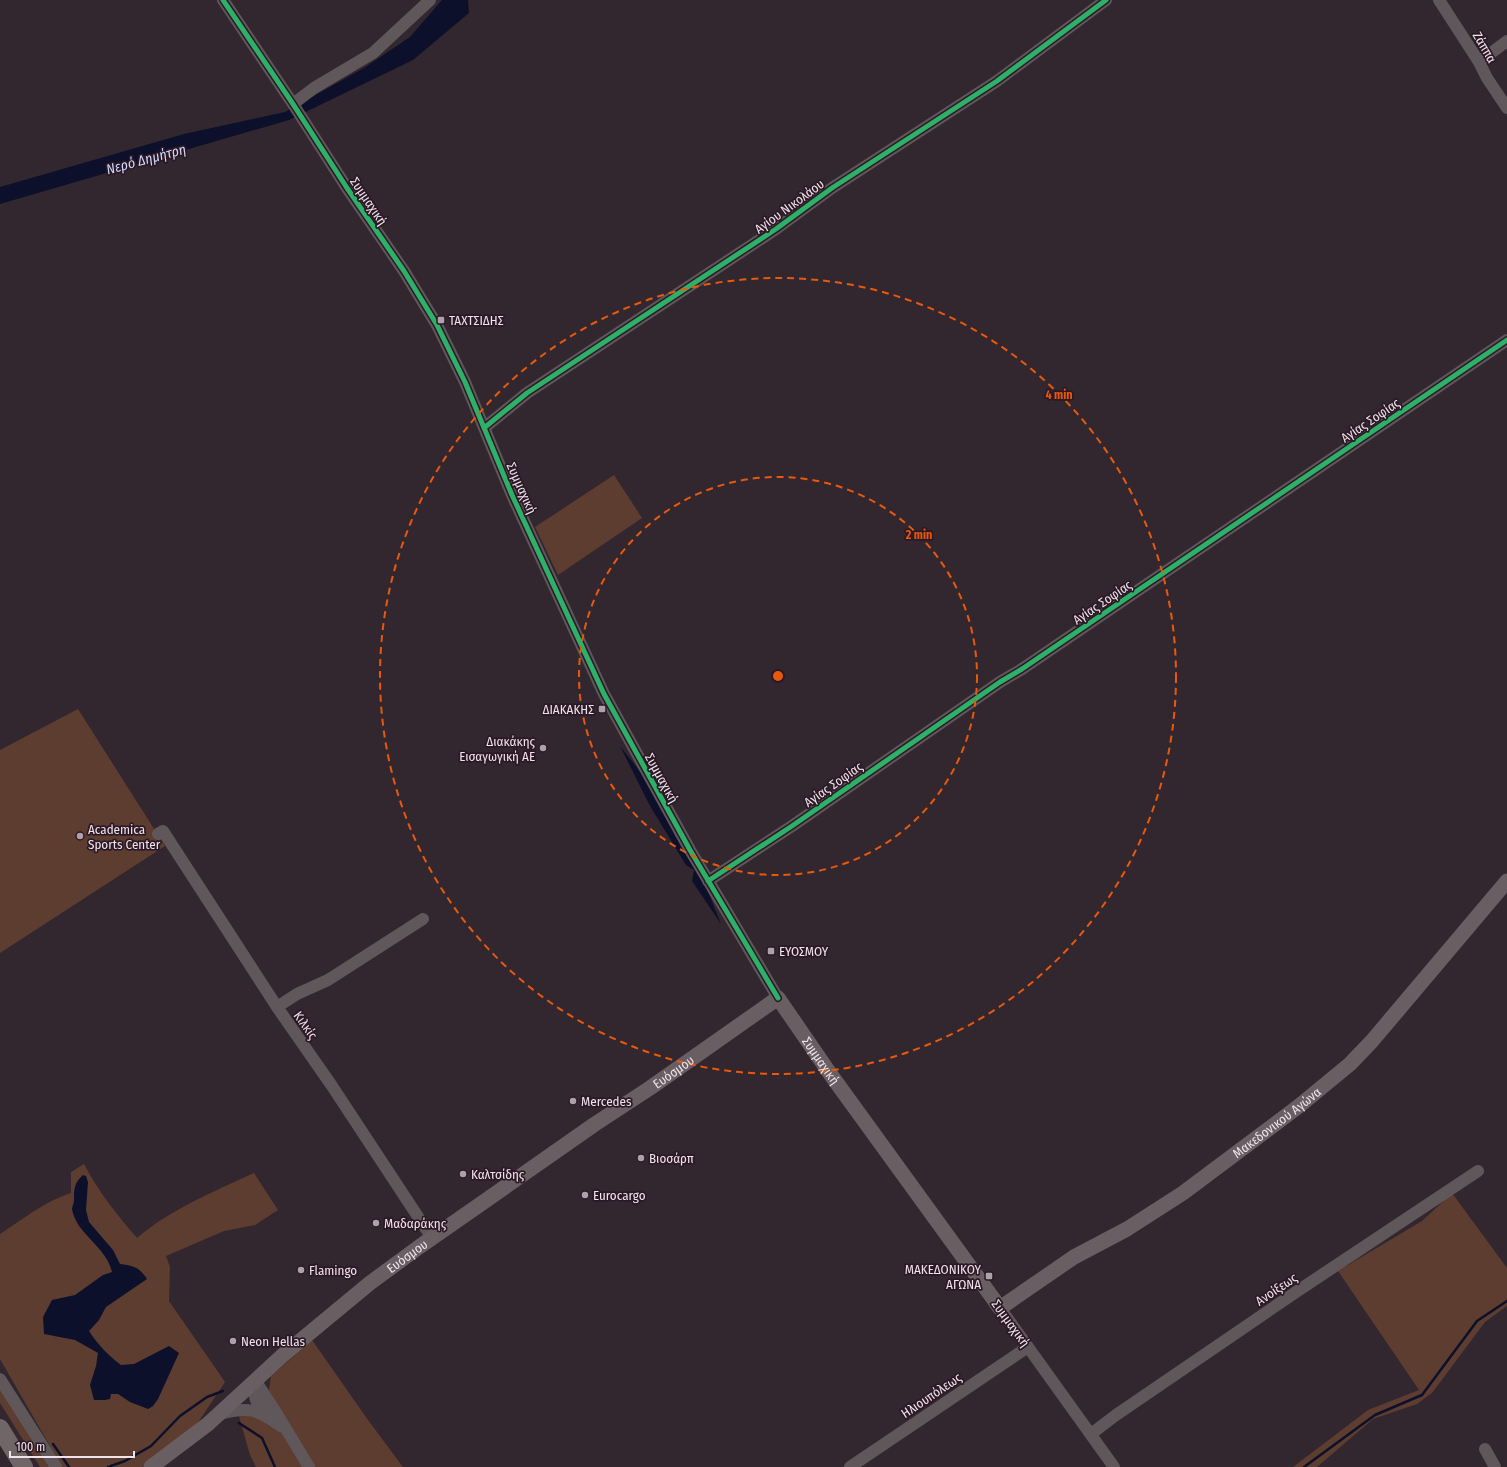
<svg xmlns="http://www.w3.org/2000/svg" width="1507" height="1467" viewBox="0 0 1507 1467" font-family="'Fira Sans Condensed',sans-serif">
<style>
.green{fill:#5c3d30}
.water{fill:#0d102a}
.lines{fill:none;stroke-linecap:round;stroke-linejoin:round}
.stream{stroke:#0d102a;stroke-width:2.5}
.minor{stroke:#5f575a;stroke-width:12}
.major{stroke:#695f62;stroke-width:15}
.highway{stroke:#706668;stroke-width:18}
.cycleway-casing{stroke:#2c1926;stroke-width:8}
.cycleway{stroke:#2db169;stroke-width:5}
.ring{fill:none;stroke:#e8590c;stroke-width:2;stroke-dasharray:7 5}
.poi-dot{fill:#aea1aa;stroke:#2c1926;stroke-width:1.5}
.labels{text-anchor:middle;stroke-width:3.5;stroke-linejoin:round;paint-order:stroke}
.street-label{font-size:13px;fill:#f0e3ec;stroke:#2c1926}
.poi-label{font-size:13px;fill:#f0e3ec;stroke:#2c1926;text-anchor:start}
.water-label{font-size:14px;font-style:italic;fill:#cfdbff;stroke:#2c1926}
.centre{fill:#e8590c;stroke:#2c1926;stroke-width:2}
.ring-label{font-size:12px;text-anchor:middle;font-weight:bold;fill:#e8590c;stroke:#2c1926;stroke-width:3.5;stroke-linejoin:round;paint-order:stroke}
</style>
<rect width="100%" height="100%" fill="#32272f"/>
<path class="green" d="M614,475l28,43 -84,57 -23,-48z
M78,709l87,137 -165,107v-203z
M84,1164c14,27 33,51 53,74 34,-29 76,-46 117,-65l24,37 -23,15 -31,6 -58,25 4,11 -1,34 56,81 -32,48 -51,37h-80l-62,-108v-125c22,-14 45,-33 71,-41v-21z
M1452,1193l55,75v38l-22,16 -53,71 -15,11 -44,15 -56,48h-24l75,-57 51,-20 -81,-119 84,-50z
M312,1340l56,80 35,47h-147l-6,-12 -12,-42 30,-16 3,-21z
M0,1389l49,78h-9l-40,-64z"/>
<path class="water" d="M442,0h26l1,13 -56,47 -124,60 -289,84v-17l184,-53 101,-22 79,-44 46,-31z
M620,746l22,28 56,93 23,57 -29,-43 2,-11 -8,-5 -36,-59z
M83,1175l3,1 2,6 -2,28 3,12 24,28 7,14c14,2 19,3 27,15l-41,28 -7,13 -10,11c8,13 20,25 32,34l13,-1 35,-18 10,7 -21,46 -5,7 -5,3 -18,-7 -12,-8h-7l-1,5 -5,1h-11l-4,-15 6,-19 2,-13 -23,-13 -31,-6 -1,-17 9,-17 23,-5 28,-20 9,-3c-5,-25 -36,-38 -40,-63 0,-2 2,-6 2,-9 0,-11 0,-17 9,-25z"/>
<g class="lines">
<path class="stream" d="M239,1423l23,15 13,29
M53,1444l16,23
M108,1467l17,-6 26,-15 29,-30 27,-19 16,-6
M1304,1467l71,-52 47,-20 55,-74 30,-20"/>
<path class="minor" d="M223,0l70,104 54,84 57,83 33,54 28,57 47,113 92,199 86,156 88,148
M1439,0l40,62 8,16 20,30
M1479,62l28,-21
M293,104l21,-16 59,-35 57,-53
M484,428l43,-35 249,-164 56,-41 165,-107 109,-81
M158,834l5,-3 114,176 55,79 100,152
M708,881l84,-55 208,-144 22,-13 485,-329
M277,1007l20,-13 31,-14 95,-61
M1000,1308l114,159
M0,1379l56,88
M255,1380l22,34 32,53
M255,1380c-2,17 0,22 11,35
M219,1414c30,-8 38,-5 63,13
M1091,1434l25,-19 180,-123 182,-121
M1485,1449l10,18
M850,1467l178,-120"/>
<path class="major" id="s1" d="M151,1467l57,-43 75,-69 87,-72 49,-36 76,-53 100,-70 55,-36 128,-90 53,77 169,233 74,-51 53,-28 56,-36 116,-87 51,-42 22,-23 135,-160"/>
<path class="highway" d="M0,1428l24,39"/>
<defs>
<path id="cycleway" d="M223,0l70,104 54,84 57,83 33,54 28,57 47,113 92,199 86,156 88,148
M484,428l43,-35 249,-164 56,-41 165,-107 109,-81
M708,881l84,-55 208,-144 22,-13 485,-329"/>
</defs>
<use href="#cycleway" class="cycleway-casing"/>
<use href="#cycleway" class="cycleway"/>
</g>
<g class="ring">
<circle cx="778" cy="676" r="199"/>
<circle cx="778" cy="676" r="398"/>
</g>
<g class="poi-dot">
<rect x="437" y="316" width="8" height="8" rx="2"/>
<rect x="598" y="705" width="8" height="8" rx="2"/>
<circle cx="543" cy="748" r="4"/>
<circle cx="80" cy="836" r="4"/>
<rect x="767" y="947" width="8" height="8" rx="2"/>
<circle cx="573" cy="1101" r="4"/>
<circle cx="641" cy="1158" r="4"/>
<circle cx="463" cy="1174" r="4"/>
<circle cx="585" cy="1195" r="4"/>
<circle cx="376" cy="1223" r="4"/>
<circle cx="301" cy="1270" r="4"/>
<rect x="985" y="1272" width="8" height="8" rx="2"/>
<circle cx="233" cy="1341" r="4"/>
</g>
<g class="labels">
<g class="street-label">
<text transform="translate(1485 47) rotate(60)" y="5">Ζάππα</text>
<text transform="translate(369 201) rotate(56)" y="5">Συμμαχική</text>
<text transform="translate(789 206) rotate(-36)" y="5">Αγίου Νικολάου</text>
<text transform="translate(1370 420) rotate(-34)" y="5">Αγίας Σοφίας</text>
<text transform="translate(522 488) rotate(66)" y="5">Συμμαχική</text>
<text transform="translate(1102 602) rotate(-34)" y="5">Αγίας Σοφίας</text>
<text transform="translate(662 778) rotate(61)" y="5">Συμμαχική</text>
<text transform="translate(833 784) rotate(-35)" y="5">Αγίας Σοφίας</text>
<text transform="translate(306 1025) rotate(55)" y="5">Κιλκίς</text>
<text dy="5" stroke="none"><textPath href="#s1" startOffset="860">Συμμαχική</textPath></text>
<text dy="5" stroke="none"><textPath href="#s1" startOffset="656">Ευόσμου</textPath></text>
<text dy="5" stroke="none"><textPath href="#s1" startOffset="1499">Μακεδονικού Αγώνα</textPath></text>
<text dy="5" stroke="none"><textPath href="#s1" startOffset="332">Ευόσμου</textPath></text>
<text transform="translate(1276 1289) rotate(-34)" y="5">Ανοίξεως</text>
<text transform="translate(1011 1323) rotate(54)" y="5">Συμμαχική</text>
<text transform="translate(931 1395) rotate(-34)" y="5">Ηλιουπόλεως</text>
</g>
<g class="poi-label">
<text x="449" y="325">ΤΑΧΤΣΙΔΗΣ</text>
<text x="594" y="714" text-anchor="end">ΔΙΑΚΑΚΗΣ</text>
<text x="535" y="746" text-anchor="end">Διακάκης<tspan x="535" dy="15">Εισαγωγική ΑΕ</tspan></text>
<text x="88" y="834">Academica<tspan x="88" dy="15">Sports Center</tspan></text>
<text x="779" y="956">ΕΥΟΣΜΟΥ</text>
<text x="581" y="1106">Mercedes</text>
<text x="649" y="1163">Βιοσάρπ</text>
<text x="471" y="1179">Καλτσίδης</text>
<text x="593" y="1200">Eurocargo</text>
<text x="384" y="1228">Μαδαράκης</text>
<text x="981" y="1274" text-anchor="end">ΜΑΚΕΔΟΝΙΚΟΥ<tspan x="981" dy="15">ΑΓΩΝΑ</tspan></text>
<text x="309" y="1275">Flamingo</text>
<text x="241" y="1346">Neon Hellas</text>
</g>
<g class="water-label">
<text transform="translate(146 159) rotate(-15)" y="5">Νερό Δημήτρη</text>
</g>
</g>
<circle cx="778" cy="676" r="6" class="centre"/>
<g class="ring-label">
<text x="1059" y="399">4 min</text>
<text x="919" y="539">2 min</text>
</g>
<path d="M10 1451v6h124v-6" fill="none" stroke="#f0e3ec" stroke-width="2"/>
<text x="16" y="1451" font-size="12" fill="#f0e3ec" stroke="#2c1926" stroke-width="3" paint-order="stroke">100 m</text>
</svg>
